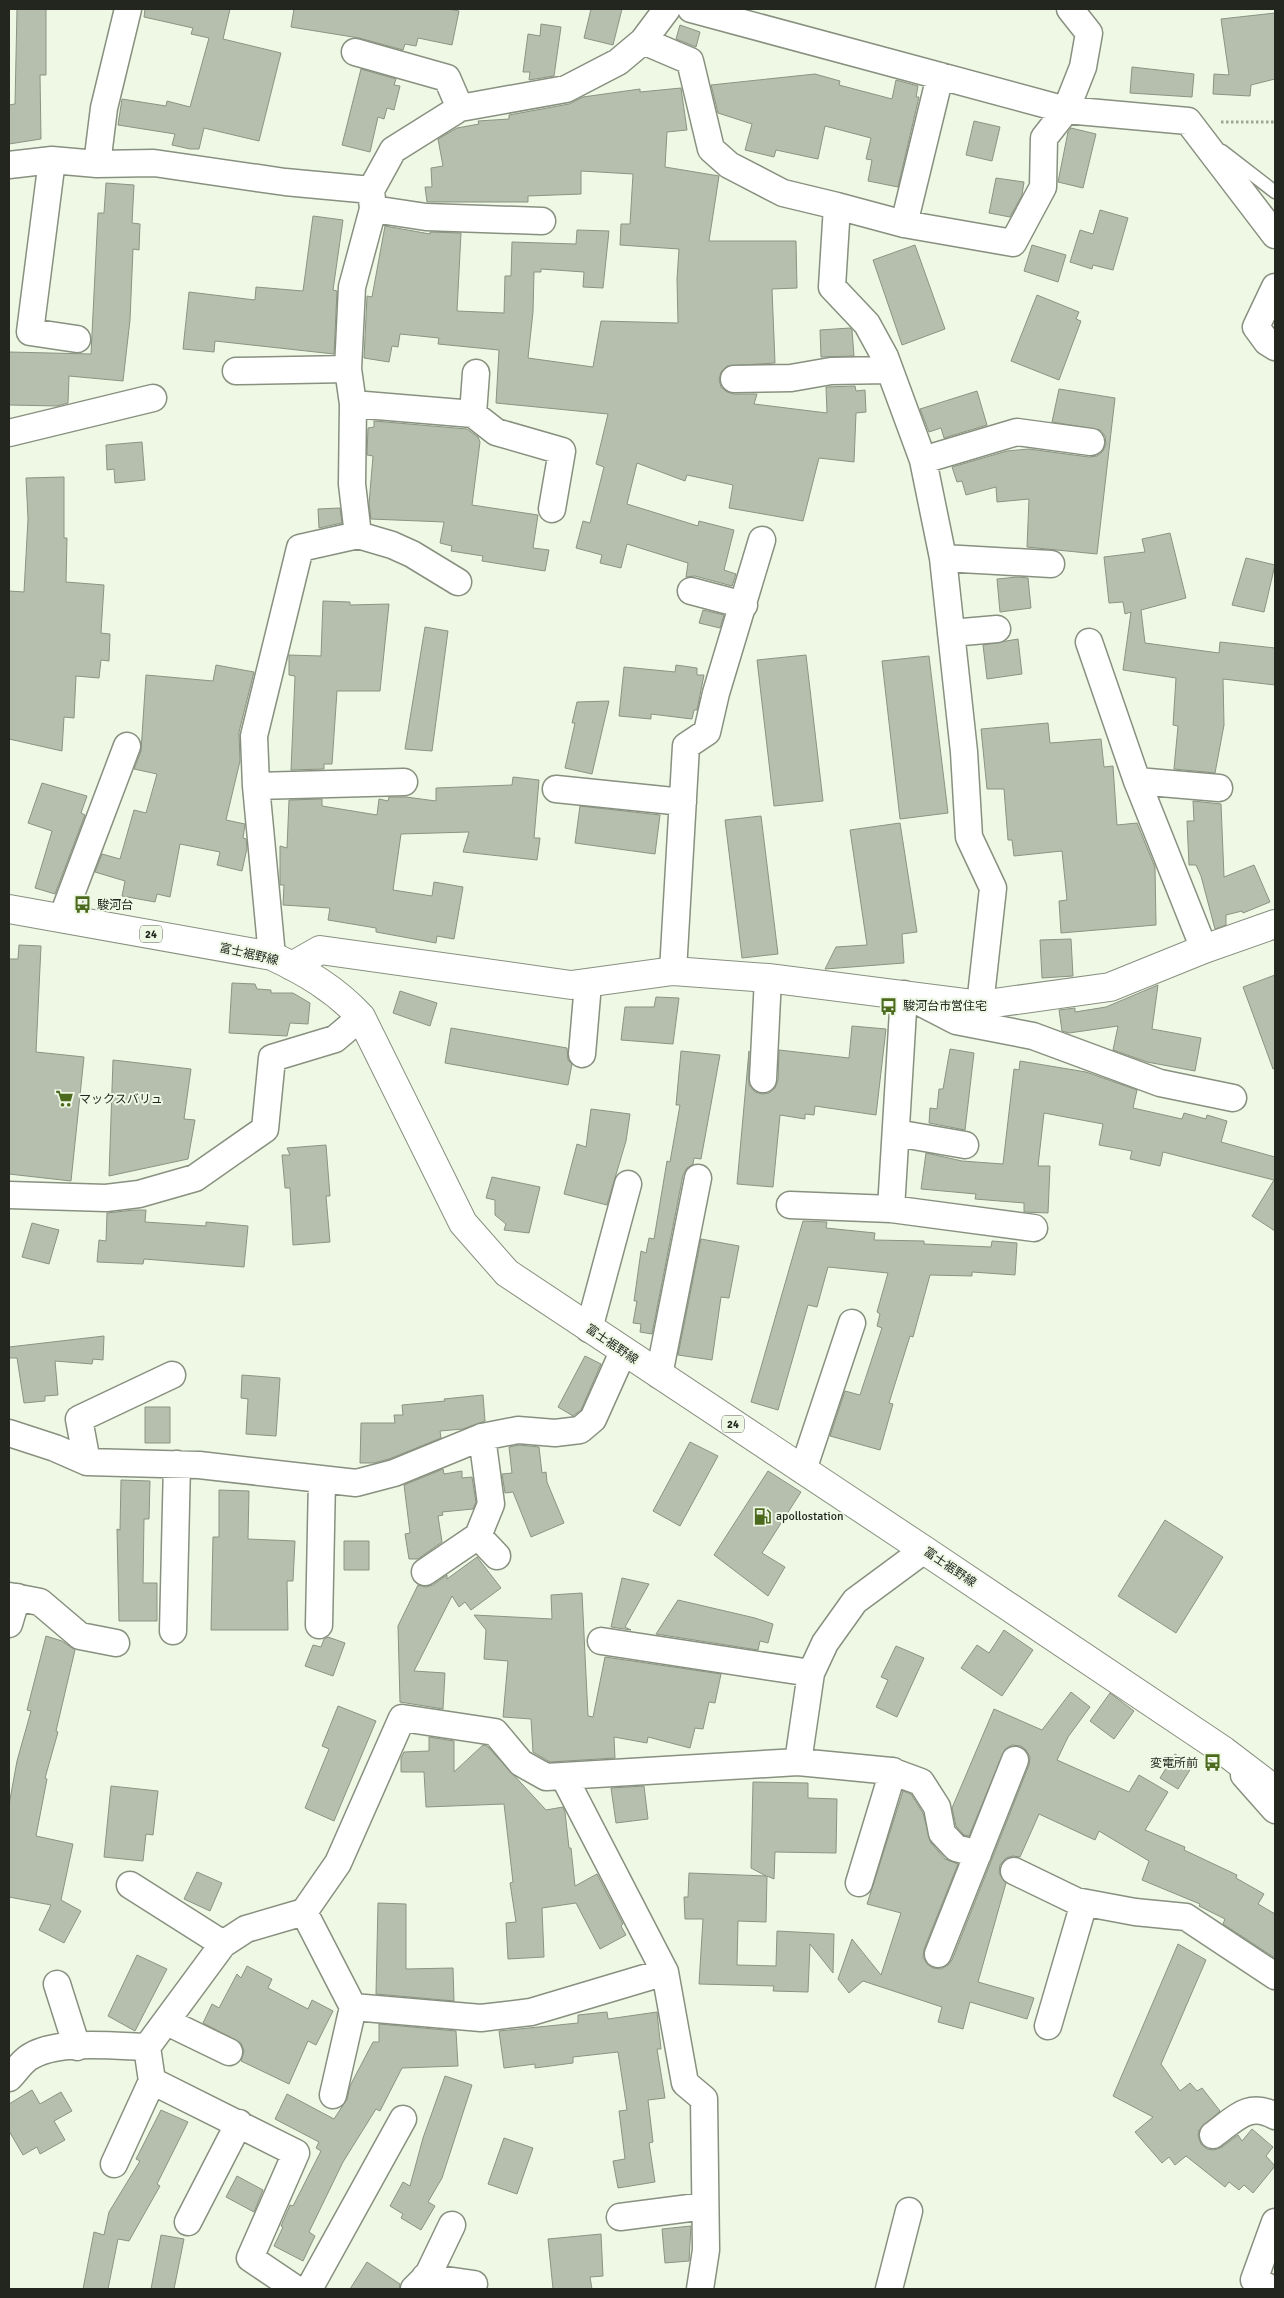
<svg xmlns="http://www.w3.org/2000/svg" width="1284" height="2298" viewBox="0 0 1284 2298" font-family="Signika,'Noto Sans JP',sans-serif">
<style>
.building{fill:#b6bfad;stroke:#8b9482}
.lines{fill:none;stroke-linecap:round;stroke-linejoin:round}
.lane-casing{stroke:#88907f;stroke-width:15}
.street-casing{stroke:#88907f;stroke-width:29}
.secondary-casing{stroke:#88907f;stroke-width:30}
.primary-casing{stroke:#88907f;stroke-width:30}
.path{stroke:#9fa697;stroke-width:3;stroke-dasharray:2.5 2.5;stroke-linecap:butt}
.lane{stroke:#fff;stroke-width:12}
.street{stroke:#fff;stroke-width:26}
.secondary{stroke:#fff;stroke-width:28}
.primary{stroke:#fff;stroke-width:28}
.labels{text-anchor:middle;stroke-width:4;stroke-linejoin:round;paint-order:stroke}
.shield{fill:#eef8e5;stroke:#60655a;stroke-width:1}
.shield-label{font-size:11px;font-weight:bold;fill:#23261f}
.poi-label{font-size:12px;fill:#23261f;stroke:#eef8e5;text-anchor:start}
.street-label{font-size:12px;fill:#23261f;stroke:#eef8e5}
</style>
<rect width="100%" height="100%" fill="#eef8e5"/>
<path class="building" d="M17,9h29v66h-6l1,64 -32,5v-39l6,-1z
M145,9h85l-7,30 58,14 -22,88 -55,-13 -5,21h-9l-18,-4 3,-11 -57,-9 4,-26 44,7 1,-5 23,6 19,-69 -18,-4 2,-6 -49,-11z
M294,9h154l11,2 -7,34 -34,-7 -2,8 -11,-2 -2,6 -44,-12 -68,-11z
M591,9h31l-9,36 -29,-7z
M1275,13v66l-24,6 -1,11 -37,-2 1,-20 15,1 -8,-56z
M541,24l20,3 -7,49 -25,4 1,-8h-7l5,-38 12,2z
M680,25l20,7 -4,15 -20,-8z
M1132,67l62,7 -2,23 -62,-4z
M361,69l35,10 -2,6 6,1 -6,24 -7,-2 -3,11 -6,-2 -8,35 -28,-7z
M815,74l25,7 -1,4 53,14 4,-19 22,6 -2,11h3l-21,90 -30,-6 4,-21 -6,-1 5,-21 -46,-12 -7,33 -42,-9 -2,7 -29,-7 7,-26 -34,-11 -7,-28z
M681,88l6,42 -20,2 -2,35 54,9 -10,65h87l1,47 -25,1 3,74 -48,3 -6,6 -2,8 2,7 6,5 7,2h23l-3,10 73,9 -1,-26 29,-1 1,5 9,-1 1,22 -10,1 -2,49 -35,-4 -16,63 -74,-13 4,-23 -46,-10 -2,6 -48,-18 -10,41 71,22 1,-5 35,9 -10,40 12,4 -4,12 -37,-10 -9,1 2,-14 -61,-19 -6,24 -21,-5 2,-8 -26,-7 7,-27 7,2 14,-56 -8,-3 12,-50 -112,-11 3,-53 -61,-6 1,-6 -39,-4 -2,13 -6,-1 -3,16 -25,-4 3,-62 5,1 13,-71 45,8v-2l31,1 -4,78 47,2 1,-37h6l1,-34 64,2 1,-14 32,1 -6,57 -20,-1 1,-15 -43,-3v3h-7l-1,40 -5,46 65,9 8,-46 77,2 -1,-44 2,-30 -59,-4 1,-21h9l3,-50 -52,-3v23l-53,2v6h-101l-2,-15h7l-1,-19 12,-2 -5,-27 19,-11 22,-4 -1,-3 31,-2v-4l60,-11 14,-7 57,-8v3z
M974,121l26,6 -8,34 -26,-6z
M1071,128l25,6 -13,54 -25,-6 10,-50z
M996,178l28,4 -2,13 -12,22 -21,-4z
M106,183l28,2 -2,38 8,1 -1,26 -6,-1 -3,71 -7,61 -54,-5 -1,27 -11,3 -48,-1v-53l82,2 7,-141h6z
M1100,210l28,8 -15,52 -20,-5 -1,4 -22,-7 10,-32 13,4z
M313,216l30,4 -10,70 4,1 -3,63 -119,-13 -1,11 -31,-3 6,-57 66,8 1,-13 47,4z
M915,245l30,84 -43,16 -29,-85z
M1032,245l34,10 -8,27 -34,-11z
M1037,295l42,17 -3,7 5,2 -22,59 -48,-19z
M850,328l2,2 2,26 -33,1 -1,-27z
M1059,389l56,9 -18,156 -70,-7 2,-48 -32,3 -1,-15 -30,8 -4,-14 -5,1 -5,-15 55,-16 22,-2 60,8 8,-1 6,-5 3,-7 -1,-8 -5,-6 -48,-8z
M977,391l10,34 -43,13 -3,-10 -12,4 -9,-23z
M374,421l93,8 11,8 2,5 -8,63 66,10 -5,33 16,2 -4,21 -63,-10 1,-5 -32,-5 1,-5 -12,-3 4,-21 -73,-3 -2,-15 4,-48 -6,-1 1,-27 6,-1z
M142,442l3,38 -30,3 -1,-14 -7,1 -1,-25z
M64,477v61h3l-1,44 38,3 -3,48 9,1 -1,27 -8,-1 -2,18 -23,-2 -2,42 -10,-1 -2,34 -53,-12v-148l15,1 4,-73 -2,-41z
M340,508l2,15 -23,5 -1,-19z
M1170,533l16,65 -45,12 4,33 74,10 1,-11 55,6v37l-52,-6 1,46 -9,48 -41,-4 4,-43 -5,-1 3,-47 -53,-8 8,-58 -6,2 -2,-12 -14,1 -5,-46 41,-5 -3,-13z
M1246,558l29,7 -11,47 -32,-7z
M1018,577l10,1 3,30 -31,4 -3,-33z
M323,601l27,1v3l39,-1 -9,87h-43l-5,73h-8v5l-33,1 4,-94 -6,-1v-20l32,1z
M703,610l21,5 -4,13 -21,-5z
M425,627l23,4 -16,120 -27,-2z
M1018,639l4,35 -35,5 -4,-34z
M806,655l17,146 -49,5 -17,-146z
M929,656l19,157 -48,6 -18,-158z
M216,665l38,7 -15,60 1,29 -14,59 19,4 -2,14 3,1 1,9 -5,23 -25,-6 3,-13 -40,-8 -10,53 -13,-3 -2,8 -33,-6 3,-15 -30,-9 7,-18 18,5 14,-49 12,3 11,-39 -23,-5 7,-18 5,-76 67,6z
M676,665l21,3v7h7l-7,35h-3l-2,9 -41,-5v5l-32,-3 5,-49 51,5z
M609,701l-17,73 -27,-6 10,-45h-3l5,-21z
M1048,723l2,20 51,-4 3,28 9,-1 4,59 20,-2 18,44 1,58 -95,8 -2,-32 8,-1 -5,-49 -48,5 -2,-16h-4l-4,-51h-17l-6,-60z
M513,777l26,3 -5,58h6l-3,22 -74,-8 6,-20 -68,2 -8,56 39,6 2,-14 29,5 -9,52 -17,-3 -1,7 -60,-11v-4l-48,-8 2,-12 -47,-3 1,-20h-4v-39l7,2 2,-48 33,-1v7l55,9 2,-16 9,2 1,-4h17l30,4v-13l76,-3z
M42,783l45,13 -6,17 4,2 -30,79 -20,-6 17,-57 -24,-8z
M1193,801l28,3 3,73 30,-12 16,37 -27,11 -1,-2 -16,4v10l-11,4 -14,-53 -5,-11h-7l-2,-44h7z
M580,806l80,9 -5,39 -80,-11z
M761,816l17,138 -36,4 -17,-138z
M900,823l17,109 -15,2 2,29 -79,6 11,-22 31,-2 -17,-115z
M1071,939l2,37 -31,2 -2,-38z
M19,945l22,1 -5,106 48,5 -13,124 -62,-7v-215h9z
M1275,975v93l-2,1 -30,-82z
M232,983l23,1 2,5 14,1v3h22l17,10 -2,21 -18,-1 -3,13 -58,-3z
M1158,985l-6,44 49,9 -6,33 -48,-9 -34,-12 5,-24 -49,7 -7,-2 -3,-21 16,-2v4l31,-5z
M400,991l37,12 -7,23 -37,-13z
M656,997l23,1 -6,46 -52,-4 4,-33h29z
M852,1026l34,3 -10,86 -61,-9 -1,9 -9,-1v5l-25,-4 -7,72 -36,-3 12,-133v34l6,7 7,2 7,-1 6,-5 3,-8 1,-30 70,8z
M451,1028l116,20 1,12 4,4 -4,21 -123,-22z
M950,1049l24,4 -9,77 -36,-7 1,-15 7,1 2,-20h4z
M681,1051l39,4 -19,104 -7,-1 -1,6 -6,4 -4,7 -31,159 -12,-2 1,-8 -8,-1 4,-22h-3l7,-50 5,2 3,-15 5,1 13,-78 3,1 10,-57h-4z
M113,1060l78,9 -7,50 11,1 -7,39 -79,17z
M1020,1061l66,11 51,18 -4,18 49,11 2,-6 22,6 1,-4 20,6 -6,21 54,15v74l-23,-15 22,-36 -111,-28 -3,14 -30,-7 2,-8 -33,-6 4,-21 -59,-11 -6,53h12l-2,47 -24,-1v-9l-49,-4 1,-5 -55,-5 5,-36 36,8 41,3 11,-95 5,1z
M591,1109l39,5 -4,27 -19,64 -43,-11 13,-50 9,3z
M326,1145l4,51h-4l4,46 -37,3 -3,-57h-5l-3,-33h8l-3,-7z
M492,1177l48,10 -11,46 -25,-3 2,-6 -11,-9v-15l-9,-2z
M134,1210h12l-1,12 61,4v-4l42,4 -4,41 -100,-8 -1,5 -46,-2 2,-22 7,1 1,-28z
M803,1221l24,1 -1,6 49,5 -1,7 50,1v3l67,3 1,-6 25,2 -2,32 -43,-3v4l-42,-1 -17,62 -3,-1 -21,67 4,1 -13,46 -50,-14 15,-45 15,4 22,-67 -5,-2 3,-12 -3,-2 11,-39 -60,-6 -11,40 -9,-2 -30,105 -27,-8z
M32,1223l27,7 -10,34 -27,-7z
M701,1239l38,7 -10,52 -8,-1 -9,63 -34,-5z
M104,1336l-1,24 -10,-1 -1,5 -37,-3 3,34 -13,1v5l-21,2 -7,-45h-8v-11z
M585,1356l16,8 -20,46 -8,6 -15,-9z
M242,1375l38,3 -4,58 -30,-2 2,-35 -7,-1z
M483,1395l2,26 -22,8 -23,2 1,7 -52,21 -15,4h-14l1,-40h34l-1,-8h9l-1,-10 43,-4 -1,-2z
M145,1407h25v36h-25z
M690,1442l28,14 -38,70 -27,-15z
M519,1445l20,2 3,26 4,-1 1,10 17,41 -33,14 -18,-45 -8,1 -3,-19 10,-1 -3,-26z
M443,1469l1,5 18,-3v7l10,-1 4,25 -3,7 -31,3 1,3 -5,1 4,26 -24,17h-9l-4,-25 5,-1 -6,-48z
M768,1471l33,21 -39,61 23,14 -17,29 -54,-41z
M121,1480l29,1 -1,38h-5l-1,64h14v38h-38l-2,-92 3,1z
M219,1490l30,1 -1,48 47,2 -2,40h-6l1,49h-77l2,-93h6z
M1165,1520l58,37 -47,76 -58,-37z
M344,1541h25v29h-25z
M477,1557l24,31 -30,22 -6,-8 -6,5 -7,-11 -38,75 31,2 -2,36 -43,-7 -2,-76 20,-41 8,2 7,-2 14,-10v4z
M622,1578l27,6 -24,43 6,3 -20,-3z
M582,1593l6,123 5,1 12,-60 116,17 -6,29 -6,-1 -6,27 -8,-1 -5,20 -42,-11 -1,6 -33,-6 1,21 -65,4 -17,-10 -2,-33 -28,-2 5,-56 -24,-2 2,-29 -12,-15 78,4 -1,-24z
M678,1600l77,18 18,6 -5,19 -8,-2 -2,9 -102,-16z
M1004,1630l29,20 -31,46 -41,-28 16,-23 12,8z
M46,1636l16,5 13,9 -19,81 2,1 -13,46 2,1 -11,57 37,8 -12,56 20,11 -17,32 -25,-13 12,-25 -42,-8v-92l8,-44 14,-50 -4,-1z
M328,1637l17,6 -12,33 -28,-10 8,-21 8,2 3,-8z
M896,1646l28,12 -27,59 -21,-10 12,-27 -7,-3z
M1071,1692l19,15 -22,30 -11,23 72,32 10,-17 29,17 -23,38 40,17 -1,3 53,25 -1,3 28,16 -6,10 17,10v44l-52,-34 2,-5 -26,-13 1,-2 -58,-24 7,-19 -50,-30 -4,9 -56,-26 -19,43 -7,-1 -7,2 -6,7 -1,8 7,10 -28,99 56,16 -7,21 -57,-17 -7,27 -25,-7 4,-15 -79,-26 -14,12 -11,-14 14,-40 29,36 20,-62 -34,-9 36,-113 8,3 12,19 8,30 14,16 13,5 -34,85 -1,8 4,7 6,4 8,1 7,-4 4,-5 77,-195 1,-8 -4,-7 -5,-4 -9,-1 -7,4 -36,87 -5,-1 -8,-9 -4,-18 42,-99 48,21z
M1110,1693l24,18 -20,28 -24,-18z
M338,1706l38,15 -42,100 -29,-13 24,-59 -7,-3z
M429,1737l25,4v31l29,-27 4,1 59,64 17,-3 2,5 4,36h2l4,38 22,-12 26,50 -2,2 5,9 -26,14 -24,-46 -34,5 2,49 -36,2 -2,-36 10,-1 -6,-39 3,-1 -9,-78 -78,3 -2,-35h-23v-14l3,-6 25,-1z
M1175,1754l18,11 -15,24 -18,-11z
M753,1782l55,1v15l29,1 -1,54 -61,-1 -1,27 -7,-3 -1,46 -28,-1 -1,44 39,1 1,-35 57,3 -1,39 -23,-29 -2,48 -35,-1 1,-5 -75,-2 4,-65h-18l-1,-22h4l1,-24 77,3 -15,-8z
M111,1786l47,5 -5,44 -7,-1 -3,27 -39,-4z
M644,1786l4,33 -32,4 -5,-35z
M197,1872l25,11 -12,28 -26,-12z
M378,1903l28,1v65l47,-1 1,33 -78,-7z
M1178,1944l28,16 -45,104 19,27 10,-8 7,8 5,-3 18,23 -21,19 -1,6 3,8 6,5 7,1 8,-3 16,-12 4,6 10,-12 21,18 -7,9 9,10 -22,27 -9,-8 -5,5 -10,-8 -4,5 -39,-31 -11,9 -6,-8 -7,6 -27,-31 18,-15 -40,-21z
M137,1955l30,14 -32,62 -27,-15z
M247,1966l25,13 -4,9 40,21 4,-9 21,11 -17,34 -8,-4 -19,43 -48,-23 3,-10 -3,-8 -38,-20 9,-19 7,4 18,-34 4,4z
M607,2012l1,7 49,-7 4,37h-4l8,49 -17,2 5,42 -4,1 6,39 -37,6 -5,-27 12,-2 -6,-48 8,-1 -9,-58 -45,5v6l-38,5v-4l-31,4 -5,-37 79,-8v-8z
M379,2024l77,7 2,35 -56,2 -22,43 -4,-2 -33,53 -34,70 6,4 -12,25 -29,-15 9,-19 -2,-1 9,-21 3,1 28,-55 -5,-3 3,-6 -44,-23 12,-25 47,25 13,-20 3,-13 23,-44h6z
M445,2076l27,9 -30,93 -14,24 7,4 -14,24 -20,-12 2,-4 -13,-8 13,-24 7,4 13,-48z
M32,2090l8,14 21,-12 11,19 -18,10 11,19 -25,14 -3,-7 -14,8 -14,-24v-27z
M161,2110l27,12 -31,62 3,2 -31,55 -11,-2 -10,50h-25l11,-57 10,3 5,-23 31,-51 -4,-2z
M504,2138l29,10 -16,46 -29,-10z
M237,2176l26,14 -9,22 -28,-15z
M691,2226l-2,35 -24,2 -3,-34z
M601,2234l2,42 -13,1 2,12h-39l-5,-50z
M161,2235l23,4 -10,50h-23z
M367,2262l33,22 -1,5h-49z"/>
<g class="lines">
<defs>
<path id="lane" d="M1222,151l53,41"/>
<path id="street" d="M691,9l375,101 122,11 87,114
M643,41l47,20 21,88 18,16 54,28 54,13 -5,81 35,37 18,33 38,103 20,98 21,194 5,85 24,51 -13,117
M355,52l92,26 13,30
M52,160l-22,172 47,7
M97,164l7,-56 24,-99
M9,165l43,-5 45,4 57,-1 131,19 86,8
M837,206l67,18 109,19 30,-56 1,-49 22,-28 17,-43 6,-34 -19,-24
M373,209l53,8 116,4
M904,224l36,-148
M1275,287l-19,40 11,15 8,5
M236,371l112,-2
M734,379l57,-1 40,-7 57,-1
M353,404l120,10 23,18 66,19 -10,58
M473,414l3,-41
M9,433l144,-35
M923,460l94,-28 74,10
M358,535l34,10 20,9 46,28
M943,558l108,6
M691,591l53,14
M951,633l46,-4
M1089,642l48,139 67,168
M1137,781l82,7
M256,786l148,-4
M556,789l127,13
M62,918l65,-172
M272,956l-16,-170 -2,-50 46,-188 58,-13 -6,-51 1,-80 -5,-35 4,-82 21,-78 -2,-19 22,-40 67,-42 106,-19 52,-27 25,-21 24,-32
M673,971l13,-225 21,-14 9,-39 46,-153
M582,1054l6,-70
M763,1079l5,-101
M896,1133l69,12
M9,1195l97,3 33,-4 56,-16 70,-49 7,-71 63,-19 26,-22
M790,1205l101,4 143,19
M891,1209l13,-215 52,27 77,15 127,47 73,15
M589,1329l39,-145
M659,1375l39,-197
M9,1433l46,15 32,14 112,3 157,18 38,-10 88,-36 36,-7 37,3 25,-3 13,-11 30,-67
M87,1462l-8,-43 93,-44
M803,1470l49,-147
M478,1536l19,20
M425,1572l53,-36 13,-32 -9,-67
M9,1596l31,6 40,34 36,7
M9,1624l8,-27
M319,1625l3,-145
M173,1631l4,-167
M601,1641l210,32
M798,1762l93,9 30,11 16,25 5,26 14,15 22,6
M1244,1775l31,35
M564,1777l101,195 20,111 19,16 2,151 -6,39
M1014,1871l62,30 59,11 51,5 89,59
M859,1883l34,-112
M130,1885l93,59
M304,1912l49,95 -20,88
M938,1954l77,-194
M57,1984l20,63
M353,2007l128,11 50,-6 134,-40
M167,2022l62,30
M1048,2026l36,-123
M147,2047l5,34 144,72 -46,105 46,31
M9,2078c6,-6 12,-15 19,-20 27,-19 86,-12 119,-11l76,-103 23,-15 58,-17 34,-49 64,-145 93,14 26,31 25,14 252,-15 13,-89 14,-30 30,-42 69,-51
M1213,2135c22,-16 36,-34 62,-19
M114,2164l38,-83
M620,2217l85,-11
M188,2222l51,-99
M425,2277l49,7
M309,2289l94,-170
M414,2289l14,-14 24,-50
M889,2289l20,-78
M1272,2289l-18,-9 21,-58"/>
<path id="secondary" d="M292,966l28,-16 251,35 102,-14 95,7 212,27 130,-18 94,-38 71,-25"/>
<path id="primary" d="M9,909l263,47c34,16 63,33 89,61l102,206 44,50 417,277 300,201 51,39"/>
</defs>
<use href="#lane" class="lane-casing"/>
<use href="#street" class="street-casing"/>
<use href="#secondary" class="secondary-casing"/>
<use href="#primary" class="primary-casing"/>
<path class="path" d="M1221,122h54"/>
<use href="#lane" class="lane"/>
<use href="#street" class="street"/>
<use href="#secondary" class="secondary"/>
<use href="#primary" class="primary"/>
</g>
<defs>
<symbol id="bus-bare" viewBox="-9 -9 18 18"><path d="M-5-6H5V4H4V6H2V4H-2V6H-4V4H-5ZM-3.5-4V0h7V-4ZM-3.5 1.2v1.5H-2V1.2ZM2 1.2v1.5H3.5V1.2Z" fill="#4c6a1e" stroke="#eef8e5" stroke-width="2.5" paint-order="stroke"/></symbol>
<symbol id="supermarket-bare" viewBox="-9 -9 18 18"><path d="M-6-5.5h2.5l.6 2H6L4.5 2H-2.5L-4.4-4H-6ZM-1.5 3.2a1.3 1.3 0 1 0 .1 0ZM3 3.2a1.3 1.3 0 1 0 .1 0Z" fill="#4c6a1e" stroke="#eef8e5" stroke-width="2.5" paint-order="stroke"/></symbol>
<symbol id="fuel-bare" viewBox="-9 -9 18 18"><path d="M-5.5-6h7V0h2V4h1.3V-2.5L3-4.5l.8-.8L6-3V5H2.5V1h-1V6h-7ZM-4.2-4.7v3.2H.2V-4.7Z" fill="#4c6a1e" stroke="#eef8e5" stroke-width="2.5" paint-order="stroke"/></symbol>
</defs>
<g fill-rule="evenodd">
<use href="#bus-bare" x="70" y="892" width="25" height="25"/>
<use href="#bus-bare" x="876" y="994" width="25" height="25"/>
<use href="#supermarket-bare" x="52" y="1086" width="25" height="25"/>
<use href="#fuel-bare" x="750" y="1504" width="25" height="25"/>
<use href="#bus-bare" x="1200" y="1750" width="25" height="25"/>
</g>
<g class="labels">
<g class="shield">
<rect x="140" y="925.5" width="22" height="17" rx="4"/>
<rect x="722" y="1415.5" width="22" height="17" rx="4"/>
</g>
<g class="shield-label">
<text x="151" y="938">24</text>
<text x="733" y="1428">24</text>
</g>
<g class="poi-label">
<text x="97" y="909">駿河台</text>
<text x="903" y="1010">駿河台市営住宅</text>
<text x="79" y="1103">マックスバリュ</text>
<text x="776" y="1520">apollostation</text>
<text x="1198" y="1767" text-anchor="end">変電所前</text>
</g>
<g class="street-label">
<text transform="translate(249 954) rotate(13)" y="4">富士裾野線</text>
<text transform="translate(612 1344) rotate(34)" y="4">富士裾野線</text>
<text transform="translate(950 1567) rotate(34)" y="4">富士裾野線</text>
</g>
</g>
<rect width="1284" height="2298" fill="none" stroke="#23261f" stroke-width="20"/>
</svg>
